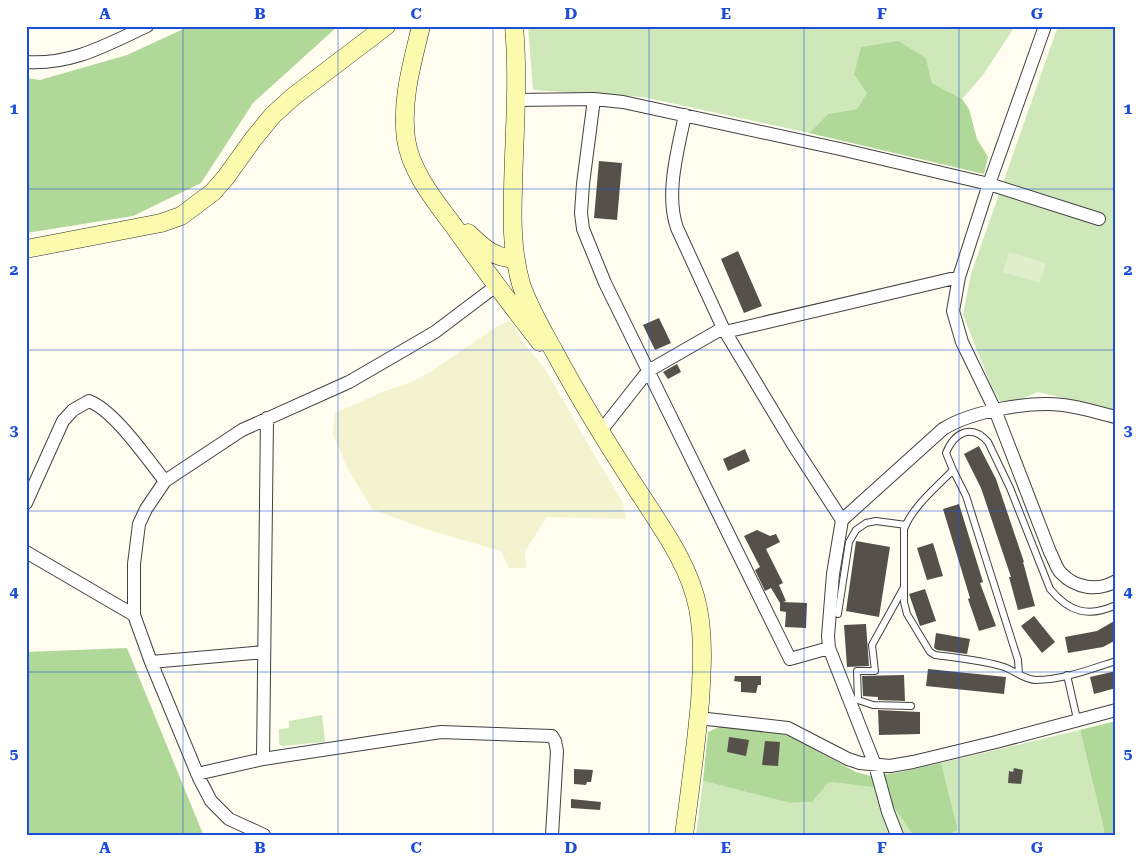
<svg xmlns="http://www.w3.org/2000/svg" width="1142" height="861" viewBox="0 0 1142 861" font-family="'Roboto Serif',serif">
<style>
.farmland{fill:#f4f3d0}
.green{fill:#cee8b9}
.forest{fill:#b0d899}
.pitch{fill:#e0efcb}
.building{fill:#56504a}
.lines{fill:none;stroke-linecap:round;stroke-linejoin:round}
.lane-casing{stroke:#414141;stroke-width:8}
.street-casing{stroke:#414141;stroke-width:14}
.secondary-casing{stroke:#303030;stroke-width:19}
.lane{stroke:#fff;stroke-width:6}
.street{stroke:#fff;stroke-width:12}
.secondary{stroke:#fcfaac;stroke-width:18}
.grid{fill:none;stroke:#1d4ed8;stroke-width:1;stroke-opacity:0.55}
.neatline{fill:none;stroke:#1d4ed8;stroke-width:2}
.grid-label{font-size:16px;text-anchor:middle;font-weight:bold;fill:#1d4ed8}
</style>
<rect width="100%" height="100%" fill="#fefdef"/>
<path class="farmland" d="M510,320l16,26 19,23 43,75 35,59 3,16 -79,-2 -22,34 1,17h-17l-8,-17 -76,-22 -53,-20 -24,-40 -15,-35 2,-21 50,-22 27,-9 21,-12 63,-43z"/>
<path class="green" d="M528,26h487l-32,49 -21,24 -30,-16 -6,-25 -72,17 13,18 -10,16 -29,5 -19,19 -166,-36 -110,-7z
M1058,26h58v384l-78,-18 -23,10 -13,2 -10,-16 -29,-73 8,-41z
M322,715l3,27 -43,4 -3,-2v-15l10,-1v-7z
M1080,730l24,99 -1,6h-155l10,-5 -17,-67z
M703,781l87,22 22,-1 17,-20 53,6 31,47h-217z"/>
<path class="forest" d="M190,26h148l-85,77 -52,80 -68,33 -107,17v-155l14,2 87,-25z
M898,41l28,17 6,25 30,16 7,10 8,30 11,18 -4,17 -175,-41 19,-19 29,-5 10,-16 -13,-18 7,-28z
M127,648l76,186 -177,1v-183z
M1116,721v114h-13l1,-6 -24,-99z
M719,727h35l36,9 66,36 15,4 30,-4 40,-9 17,67 -10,5h-35l-32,-47 -52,-6 -17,20 -22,1 -87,-22 5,-49z"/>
<path class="pitch" d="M1009,252l37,11 -6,20 -37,-11z"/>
<path class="building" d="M599,161l23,2 -5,57 -23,-2z
M738,251l24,55 -18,7 -23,-54z
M659,318l12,25 -16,7 -12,-25z
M677,364l4,8 -13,7 -5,-7z
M979,446l17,33 28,83h-1l12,44 -17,4 -9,-33h2l-30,-89 -17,-34z
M745,449l5,12 -22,10 -5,-12z
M959,504l24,78 -3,1 16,43 -17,5 -11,-32 2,-1 -27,-89z
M757,530l13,6 6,-2 4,8 -14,7 17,34 -4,2 7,16 -3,1 24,1 -1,25 -21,-1 1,-15 -6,-1v-8l-9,-15 -6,3 -10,-21 5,-3 -16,-31z
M856,541l34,6 -11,70 -33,-6z
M933,543l10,33 -16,4 -10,-32z
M925,589l11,32 -16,5 -11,-32z
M1034,616l21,26 -13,11 -21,-27z
M1116,620v20l-13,7 -35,6 -3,-16 32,-6z
M866,624l3,42 -22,1 -3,-42z
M936,633l34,6 -3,15 -30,-4 -3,-2z
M928,669l78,8 -2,17 -78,-8z
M1116,671v17l-22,6 -4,-17z
M904,675l1,26 -27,-1v-3l-15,-1 -1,-20z
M735,676h26v9h-3l-2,8 -15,-1v-10l-7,-1z
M878,710l42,2v22l-41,1z
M729,737l20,3 -3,16 -19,-4z
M765,741l15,1 -2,24 -16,-1z
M1014,768l9,2 -2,14 -13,-1 1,-12 4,1z
M574,769l19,1 -2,12h-4l-1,3 -12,-1z
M571,799l30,3 -1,8 -29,-2z"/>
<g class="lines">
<defs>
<path id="lane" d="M953,470l-7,-17c8,-20 25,-30 42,-11l22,46 40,101c19,23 38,29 66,16
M903,589l-31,56 3,26h-18l1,29 15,5 38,1
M838,614l11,-72 7,-12 10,-7 10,-2 30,4
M1019,674l-1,-14 -52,-164 -13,-26c-17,18 -40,36 -49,59v73l3,12 23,38 5,3c23,3 47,5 69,12 11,4 21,13 32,13 27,0 55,-11 80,-19
M1067,675l10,44"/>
<path id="street" d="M1045,26l-56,158 110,35
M26,62c46,3 80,-17 121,-36
M594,99l-11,85 -2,29 2,16 22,54 185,376 39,-11
M516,100l78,-1 29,3 217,47 149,35 -30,93 -6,34 9,31 33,68 55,142c4,7 6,16 11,21 14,15 37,19 55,8
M685,115c-7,34 -20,79 -8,113l46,100 71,118 48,74
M725,332l234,-55
M600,432l48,-61 75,-43
M26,503l37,-82 10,-11 16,-9c26,10 58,58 76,80
M26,552l108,63
M151,662l113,-10
M698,718l90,10 60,31 12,4 30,3 23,-4 83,-20 120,-32
M263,759l4,-341
M197,774l66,-15 178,-27 111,4 3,5 2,10 -5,84
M264,835l-35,-16 -18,-18 -12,-23 -48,-116 -17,-47v-51l5,-40 7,-15 19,-28 77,-51 107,-48 69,-40 17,-10 61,-46
M897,835l-9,-23 -13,-47 -46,-117 -1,-12 5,-62 9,-54 101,-91c29,-18 86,-28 120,-24 18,2 35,8 53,12"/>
<path id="secondary" d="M421,26c-9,38 -20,74 -15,113 5,35 32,65 52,93 26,37 54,74 82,110
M514,26c5,55 0,109 -1,164 -1,32 -1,62 8,94 8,24 22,47 34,69 27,50 56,97 87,144 22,34 48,70 56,111 6,31 4,62 2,94 -4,44 -10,89 -16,133
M468,233c16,15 24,24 47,26
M26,249l135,-26 20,-7 32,-24 13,-15 28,-39 19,-23 21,-19 92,-70"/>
</defs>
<use href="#lane" class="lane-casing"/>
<use href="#street" class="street-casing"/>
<use href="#secondary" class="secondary-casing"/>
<use href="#lane" class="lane"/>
<use href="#street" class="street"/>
<use href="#secondary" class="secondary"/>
</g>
<path class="grid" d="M183,26v809M338,26v809M493,26v809M649,26v809M804,26v809M959,26v809M26,189h1090M26,350h1090M26,511h1090M26,672h1090"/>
<rect width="1142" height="861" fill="none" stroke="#ffffff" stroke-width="55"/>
<rect x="28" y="28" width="1086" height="806" class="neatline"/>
<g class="grid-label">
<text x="105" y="19">A</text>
<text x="260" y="19">B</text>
<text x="416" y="19">C</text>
<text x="571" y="19">D</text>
<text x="726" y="19">E</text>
<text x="882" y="19">F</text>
<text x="1037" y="19">G</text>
<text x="14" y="114">1</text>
<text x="1128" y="114">1</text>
<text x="14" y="275">2</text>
<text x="1128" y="275">2</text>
<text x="14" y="436">3</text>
<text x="1128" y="436">3</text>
<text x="14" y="597">4</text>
<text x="1128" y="597">4</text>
<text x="14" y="759">5</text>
<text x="1128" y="759">5</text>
<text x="105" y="853">A</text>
<text x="260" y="853">B</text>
<text x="416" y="853">C</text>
<text x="571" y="853">D</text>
<text x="726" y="853">E</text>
<text x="882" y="853">F</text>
<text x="1037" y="853">G</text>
</g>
</svg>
